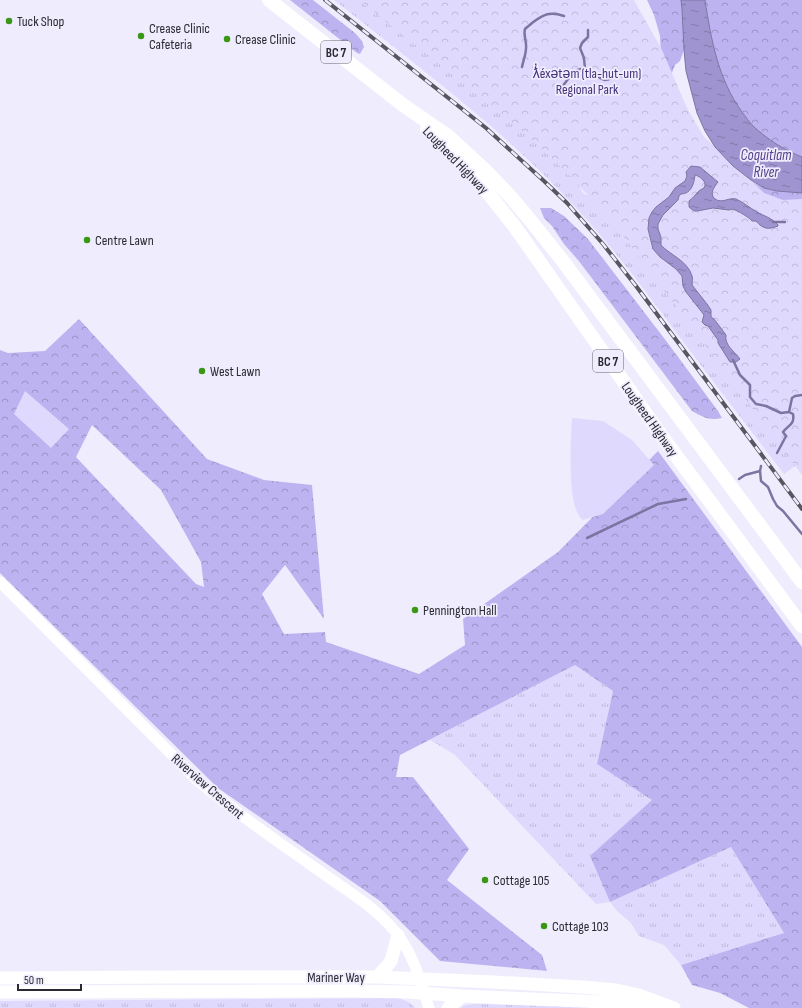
<svg xmlns="http://www.w3.org/2000/svg" width="802" height="1008" viewBox="0 0 802 1008" font-family="'Sofia Sans Condensed',sans-serif">
<style>
.grass{fill:url(#grass-tufts)}
.forest{fill:url(#forest-crowns);fill-rule:evenodd}
.park{fill:url(#park-crowns)}
.garden{fill:#dfd9fe}
.water{fill:url(#water-ripples);stroke:#7d74a1}
.lines{fill:none;stroke-linecap:round;stroke-linejoin:round}
.stream{stroke:#7d74a1;stroke-width:2.5}
.tertiary{stroke:#fff;stroke-width:11}
.secondary{stroke:#fff;stroke-width:13}
.primary{stroke:#fff;stroke-width:14}
.rail-casing{stroke:#585761;stroke-width:4}
.rail{stroke:#efedfd;stroke-width:2.5;stroke-dasharray:8;stroke-linecap:butt}
.poi-dot{fill:#3a9716;stroke:#efedfd;stroke-width:1.5}
.labels{text-anchor:middle;stroke-width:3.5;stroke-linejoin:round;paint-order:stroke}
.shield{fill:#efedfd;stroke:#66646f;stroke-width:1}
.shield-label{font-size:13px;font-weight:bold;fill:#2b2a32}
.poi-label{font-size:14px;fill:#2b2a32;stroke:#efedfd;text-anchor:start}
.park-label{font-size:14px;fill:#453179;stroke:#efedfd}
.street-label{font-size:14px;fill:#2b2a32;stroke:#efedfd}
.water-label{font-size:15px;font-style:italic;fill:#513e87;stroke:#efedfd}
</style>
<defs>
<pattern id="grass-tufts" width="24" height="20" patternUnits="userSpaceOnUse"><rect width="24" height="20" fill="#dfd9fe"/><path d="M3 7l-1-3M5 7V3M7 7l1-3M15 17l-1-3M17 17v-4M19 17l1-3" fill="none" stroke="#c0bada"/></pattern>
<pattern id="forest-crowns" width="20" height="18" patternUnits="userSpaceOnUse"><rect width="20" height="18" fill="#beb3f1"/><path d="M2 6a3 3 0 1 1 6 0M12 15a3 3 0 1 1 6 0" fill="none" stroke="#9b92c4"/></pattern>
<pattern id="park-crowns" width="20" height="18" patternUnits="userSpaceOnUse"><rect width="20" height="18" fill="#dfd9fe"/><path d="M2 6a3 3 0 1 1 6 0M12 15a3 3 0 1 1 6 0" fill="none" stroke="#c0bada"/></pattern>
<pattern id="water-ripples" width="26" height="14" patternUnits="userSpaceOnUse"><rect width="26" height="14" fill="#a094d0"/><path d="M2 4q2-2 4 0t4 0M15 11q2-2 4 0t4 0" fill="none" stroke="#8379a9"/></pattern>
</defs>
<rect width="100%" height="100%" fill="#efedfd"/>
<path class="grass" d="M334,0h50l20,11 165,163 9,10 5,9 3,2 7,-1 209,267 -18,13c-38,-49 -75,-98 -112,-147 -36,-49 -73,-97 -116,-140 -68,-69 -146,-127 -222,-187z
M575,665l38,26 -16,73 56,36 -63,56 20,46 121,-55 53,86 -103,32 -17,-20 -25,-9 -8,-13 -14,-12 -7,-9 -14,2 -141,-149 -25,-15z
M398,998c6,2 13,4 17,10h-415v-7z
M476,1004l152,4h-167l5,-3z"/>
<path class="forest" d="M290,0h23l42,33 7,8 2,6 -4,7 -3,-1z
M647,0h34l1,9 2,41 -4,11 -5,4 -5,13 -9,-22 -1,-20 -6,-21z
M705,0h97v157c-18,-7 -35,-18 -49,-31 -4,-4 -7,-9 -11,-14 -24,-33 -31,-73 -37,-112z
M733,166c9,8 19,17 31,22 12,4 26,4 38,5v13l-25,-1z
M540,208h11l13,8 24,23 79,103 51,69 4,7c-13,3 -19,-1 -30,-7l-98,-130 -16,-21 -14,-16 -12,-18 -8,-8z
M79,319l128,140 57,21 48,5 12,134 -39,-54 -23,29 22,40 41,-2 1,10 41,14 52,18 46,-29 -2,-26 95,-67 100,-101 144,196v361h-53l-29,-15 -28,-8 -11,-20 103,-32 -53,-86 -121,55 -20,-46 62,-56 -55,-36 16,-73 -38,-26 -175,90 -4,22h17l56,72 -22,31 95,75 5,16 -107,-10 -60,-60 -162,-113 -218,-215v-223l8,3 37,-2zM92,425l69,65 40,72 3,25 -8,-3 -120,-127z"/>
<path class="park" d="M359,0h275l28,50 25,58 17,29 24,21 36,35 19,7 19,-1v276l-180,-241 -27,-31 -28,-30 -29,-28 -31,-27z"/>
<path class="garden" d="M25,391l44,38 -18,19 -37,-34z
M572,418l31,3 29,19 22,25 -51,49 -20,6c-17,-11 -12,-82 -11,-102z"/>
<path class="water" d="M681,0h24c6,39 13,79 37,112 4,5 7,10 11,14 14,13 31,24 49,31v36l-25,-2 -13,-3 -13,-8 -18,-14 -18,-19 -10,-16 -8,-18 -11,-42 -2,-21 -2,-41z
M691,166l9,1 18,15c-4,5 -9,12 -3,17 7,5 14,-2 21,0 7,3 14,9 21,13 7,4 15,6 21,13v1c-10,4 -15,3 -22,-5h-4c-3,-4 -14,-10 -19,-12l-4,1 -16,-2 -16,3h-3l-5,-4v-6c4,-3 6,-6 10,-10 1,-1 3,-2 5,-3 4,-6 -4,-11 -8,-13h-1c-1,9 -4,19 -14,19l-2,2 -1,4 -15,15 -5,9v5l3,8v8c9,10 27,16 31,31 1,2 0,6 0,9l15,19 4,6v7l3,2 12,16c-2,10 9,17 14,24l-4,3h-6l-12,-19v-3l-10,-14 -3,-1 -3,-3 2,-7 -3,-4 -15,-19 -3,-6 -1,-10 -6,-7 -16,-12 -7,-8 -5,-20 1,-11 3,-6 4,-5 13,-10 6,-9 10,-7 2,-5 -1,-4z"/>
<g class="lines">
<path class="stream" d="M522,67c1,-6 4,-12 4,-19 1,-6 -3,-13 -1,-19 2,-2 5,-4 7,-6 12,-9 18,-12 32,-7
M585,69l-1,-11 -4,-10 2,-5 6,-6v-7
M562,87c7,-9 17,-26 30,-15 4,3 8,7 13,8 5,0 9,-3 13,-4 4,-1 8,1 12,2
M773,222h12
M733,360l7,15 10,10v12l6,7 10,2 15,7 8,-1
M777,453l8,-15 1,-2 -3,-4c5,-7 12,-7 10,-18l-4,-2 3,-14 3,-2 7,-1
M761,466l-1,5 1,10 7,6 5,12 4,7 6,5 19,23
M739,479l6,-4 15,-4
M587,538l71,-34 28,-5"/>
<path class="tertiary" d="M0,582l196,197c40,34 82,63 125,93 26,19 61,39 79,66 15,21 21,46 29,70"/>
<path class="secondary" d="M377,977l11,-12 3,-4 7,-26
M0,978l177,-1h200l116,5 89,5 34,3 23,5 35,13
M0,992l353,-1 55,1 54,4 190,8
M448,1008l14,-12"/>
<path class="primary" d="M269,0l134,105 45,31 39,36 23,24 21,25 31,39 240,322
M427,129l20,20 37,39 31,39 151,215 136,184"/>
<defs>
<path id="rail" d="M325,0l161,128 58,53 23,22 36,41 33,42 166,223"/>
</defs>
<use href="#rail" class="rail-casing"/>
<use href="#rail" class="rail"/>
</g>
<g class="poi-dot">
<circle cx="9" cy="21" r="4"/>
<circle cx="141" cy="36" r="4"/>
<circle cx="227" cy="39" r="4"/>
<circle cx="87" cy="240" r="4"/>
<circle cx="202" cy="371" r="4"/>
<circle cx="415" cy="610" r="4"/>
<circle cx="485" cy="880" r="4"/>
<circle cx="544" cy="926" r="4"/>
</g>
<g class="labels">
<g class="shield">
<rect x="321" y="41" width="30" height="22" rx="3"/>
<rect x="593" y="350" width="30" height="22" rx="3"/>
</g>
<g class="shield-label">
<text x="336" y="57">BC 7</text>
<text x="608" y="366">BC 7</text>
</g>
<g class="poi-label">
<text x="17" y="26">Tuck Shop</text>
<text x="149" y="33">Crease Clinic<tspan x="149" dy="16">Cafeteria</tspan></text>
<text x="235" y="44">Crease Clinic</text>
<text x="95" y="245">Centre Lawn</text>
<text x="210" y="376">West Lawn</text>
<text x="423" y="615">Pennington Hall</text>
<text x="493" y="885">Cottage 105</text>
<text x="552" y="931">Cottage 103</text>
</g>
<g class="park-label">
<text x="587" y="78">ƛ̓éxətəm (tla-hut-um)<tspan x="587" dy="16">Regional Park</tspan></text>
</g>
<g class="street-label">
<text transform="translate(456 160) rotate(46)" y="5">Lougheed Highway</text>
<text transform="translate(650 419) rotate(55)" y="5">Lougheed Highway</text>
<text transform="translate(208 786) rotate(41)" y="5">Riverview Crescent</text>
<text x="336" y="982">Mariner Way</text>
</g>
<g class="water-label">
<text x="766" y="160">Coquitlam<tspan x="766" dy="17">River</tspan></text>
</g>
</g>
<path d="M18 984v6h63v-6" fill="none" stroke="#2b2a32" stroke-width="2"/>
<text x="24" y="984" font-size="12" fill="#2b2a32" stroke="#efedfd" stroke-width="3" paint-order="stroke">50 m</text>
</svg>
